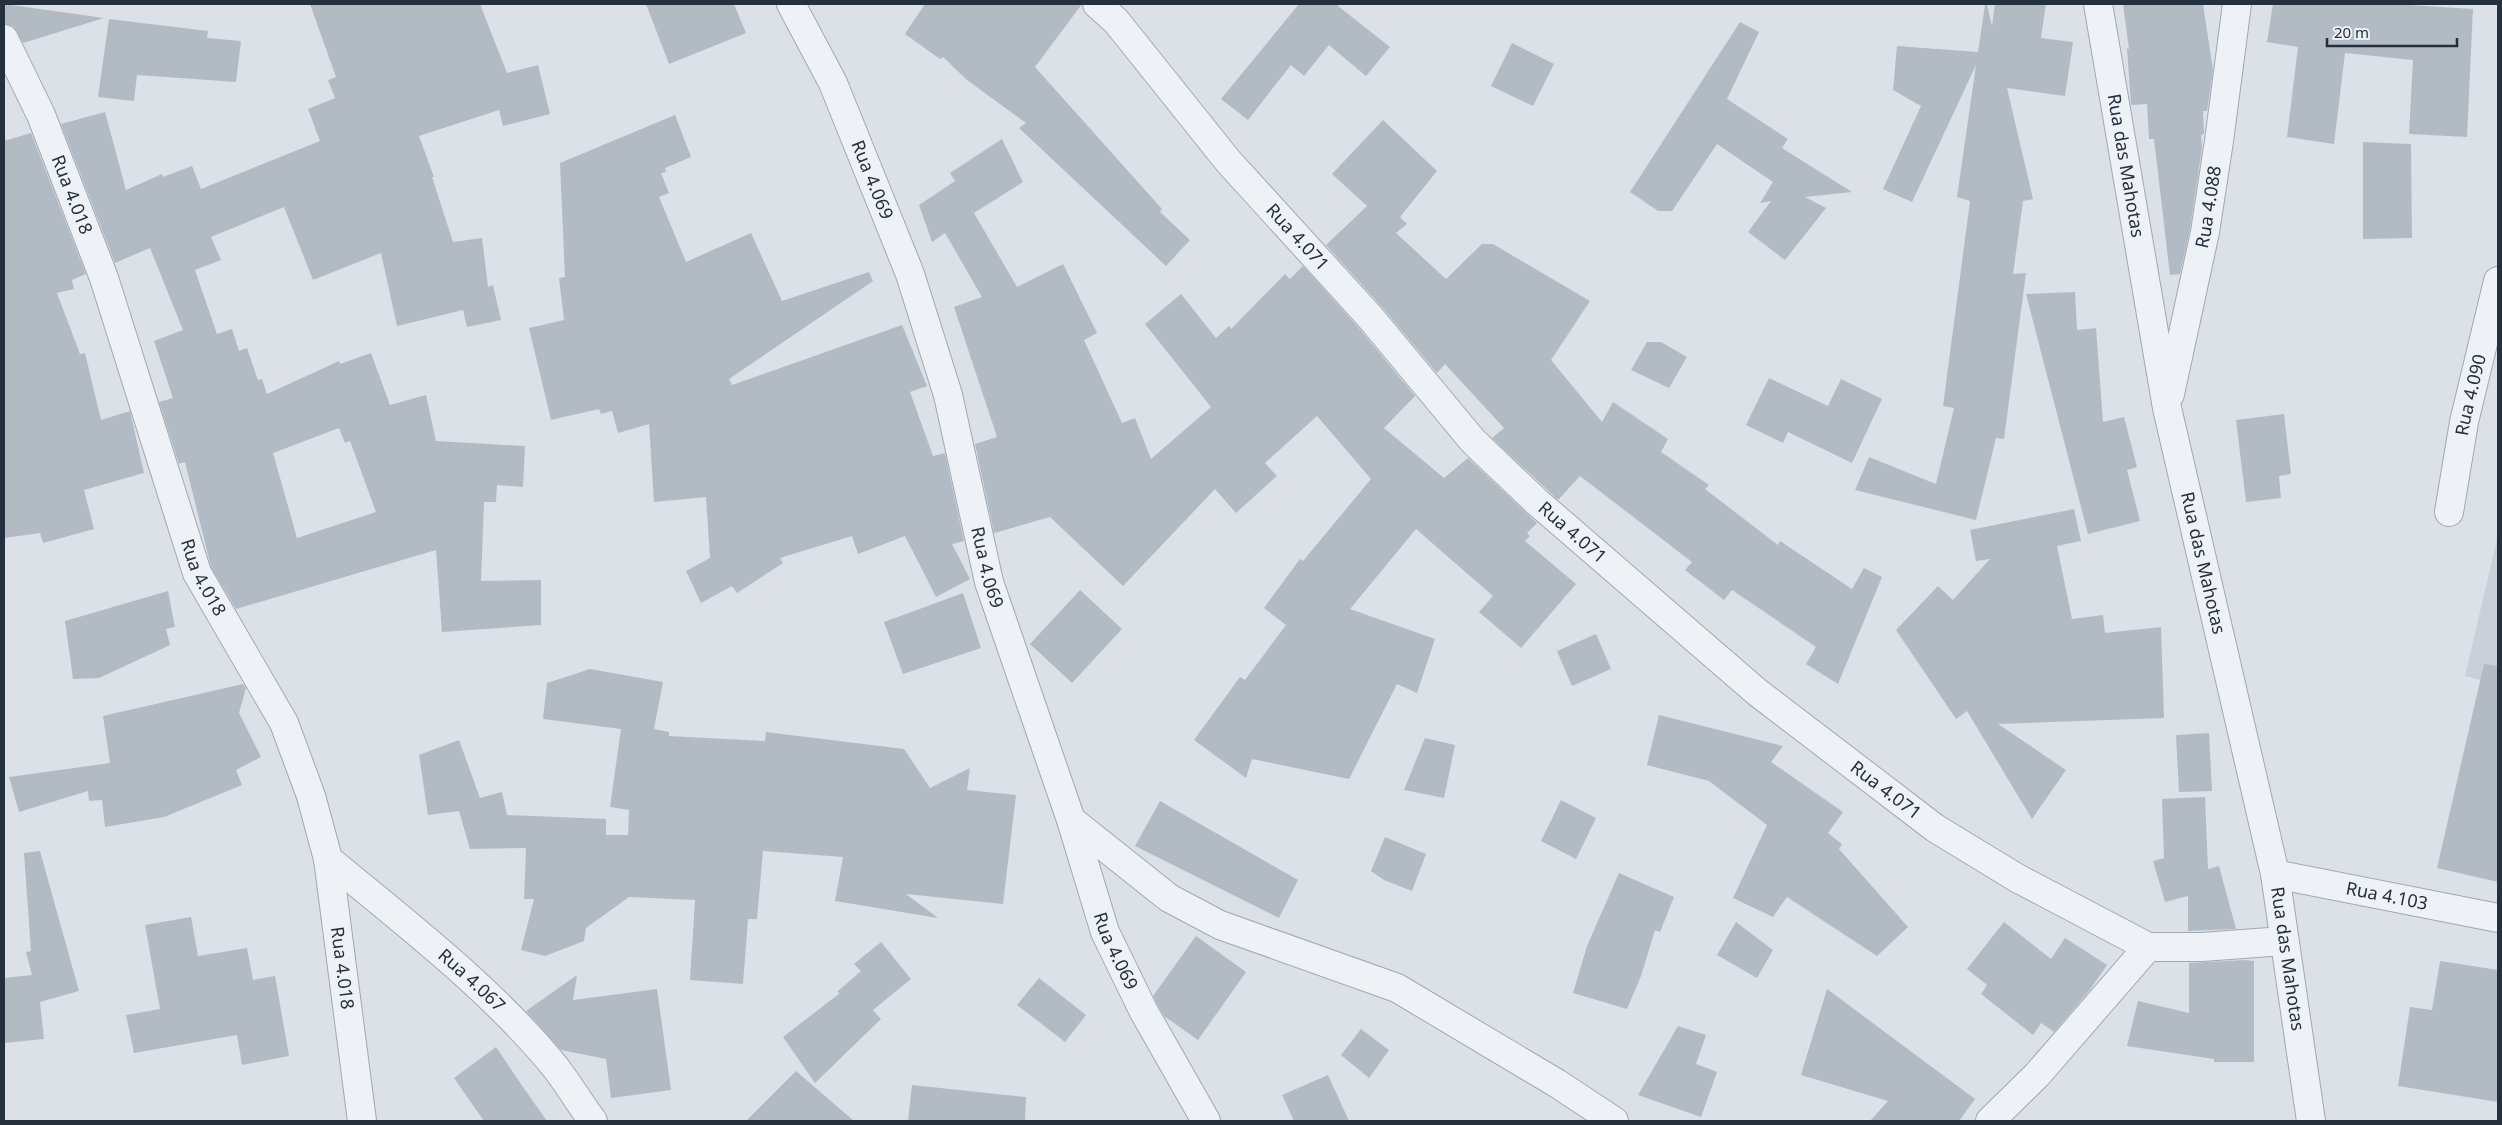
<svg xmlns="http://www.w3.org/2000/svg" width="2502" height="1125" viewBox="0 0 2502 1125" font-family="'Noto Sans',sans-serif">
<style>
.built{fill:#c9d0d9}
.building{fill:#b2bbc4;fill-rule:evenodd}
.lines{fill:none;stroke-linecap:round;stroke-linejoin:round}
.street-casing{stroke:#a1a8b1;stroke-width:30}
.street{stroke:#eef1f5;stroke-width:28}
.labels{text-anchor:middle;stroke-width:5;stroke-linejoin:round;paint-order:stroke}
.street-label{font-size:18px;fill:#25303e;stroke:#ebf0f5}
</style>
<rect width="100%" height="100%" fill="#dbe1e7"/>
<path class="built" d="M2498,535v150l-33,-9z"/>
<path class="building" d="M4,4l100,14 -81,25 -10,-17 -9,-2z
M310,4h170l27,69 31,-8 12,49 -47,12 -4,-16 -80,26 15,41h-2l21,65 29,-4 6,49 5,-2 8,35 -34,7 -4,-17 -66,16 -16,-73 -68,27 -29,-73 -73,30 10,23 -26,10 22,64 15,-5 7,22 8,-3 11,32 4,-1 5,15 72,-33 1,3 31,-11 19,52 36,-10 10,46 89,5 -2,41 -26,-2 -1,17h-12l-3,79 60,-1v45l-99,7 -6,-82 -200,59 -25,-42 -26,-105 -6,2 -20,-62 14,-4 -19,-57 29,-11 -33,-82 -35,15 -54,-139 44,-12 21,78 36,-16 1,3 29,-11 9,23 119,-48 -12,-32 27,-11 -7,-18 8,-3zM339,428l6,15 5,-2 26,71 -79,26 -24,-85z
M646,4h88l12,29 -77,31z
M925,4h157l-47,63 127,142 -2,3 30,28 -24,26 -147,-138 7,-5 -59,-43 -24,-23 -3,2 -35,-25z
M1299,4h40l-1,2 52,41 -24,29 -37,-31 -25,31 -13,-11 -43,55 -27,-21z
M1995,4h51l-5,34 32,4 -8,54 -58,-8 26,111 -10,2 -10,73 13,-1 -22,166 -8,-1 -20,82 -121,-30 14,-33 67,27 18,-76 -11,-2 27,-205 -13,-4 19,-132 -64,137 -29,-13 38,-83 -28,-16 4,-44 81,6 7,-47h2l5,21z
M2123,4h80l10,66 -6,41h-4l1,23 -3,1 1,13 -12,81 -10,45 -10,1 -16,-136h-5l-2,-35 -16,1 -4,-57 2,1z
M2273,4h121l79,5 -6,128 -58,-3 4,-74 -68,-7 -11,91 -47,-7 11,-90 -31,-5z
M109,19l99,12 -1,7 34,3 -5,41 -99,-7 -3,26 -36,-4z
M1740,22l19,10 -32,67 61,40 -6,9 70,44 -47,5 21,11 -41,52 -37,-28 23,-31 -11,2 13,-21 -56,-38 -45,67h-14l-28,-19z
M1512,43l42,21 -21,42 -42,-20z
M675,115l16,42 -26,11 1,4 -5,1 8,20 -10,4 27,65 65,-29 31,68 87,-29 4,9 -144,98 3,6 170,-60 25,61 -17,6 23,64 12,-3 19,88 -12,3 18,35 -34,18 -31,-61 -47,18 -6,-18 -72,22 3,5 -46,30 -5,-7 -31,17 -15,-32 24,-13 -4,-61 -52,5 -5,-78 -31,9 -6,-22 -11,3 -2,-5 -48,11 -22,-92 35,-8 -5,-42 6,-1 -5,-114z
M1383,120l54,51 -37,46 7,7 -11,9 50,46 36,-35h11l97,57 -39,59 51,62 11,-20 55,37 -7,13 48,33 -4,4 73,56 2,-4 72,48 12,-21 18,9 -44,107 -32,-20 10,-17 -84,-57 -8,10 -39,-30 7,-8 -112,-86 -22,24 -66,-62 12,-10 -59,-64 -8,9 -55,-66 -56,-62 41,-39 -35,-32z
M31,133l55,141 -14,6 2,9 -17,4 23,61 5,-1 16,67 29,-9 14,62 -60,17 10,39 -51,14 -3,-10 -36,5v-397z
M1002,139l21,43 -49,31 43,74 46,-23 34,69 -13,7 38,83 13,-5 16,41 60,-52 -66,-83 36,-30 35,44 13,-12 2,3 54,-55 5,5 13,-13 55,61 57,69 -31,32 60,50 24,-20 69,65 -10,10 3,3 -5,5 51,43 -55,64 -42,-36 14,-16 -77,-67 -66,80 85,30 -18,54 -20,-9 -48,95 -97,-20 -6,19 -52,-38 46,-63 5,3 41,-55 -22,-17 36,-49 3,2 68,-82 -54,-63 -52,47 12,13 -41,37 -21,-24 -92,97 -73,-69 -56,16 -19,-89 22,-7 -43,-130 28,-10 -37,-64 -13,9 -13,-37 36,-24 -5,-8z
M2363,142l48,2 1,94 -49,1z
M2075,292l2,38 19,-2 7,94 21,-5 13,50 -10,3 13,51 -52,13 -62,-240z
M1647,342h14l26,15 -18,31 -38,-18z
M1769,378l59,28 13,-27 41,20 -30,64 -64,-31 -5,11 -37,-18z
M2284,414l7,60 -12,2 2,22 -35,4 -10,-82z
M2074,509l7,32 -24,5 15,73 31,-4 2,18 56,-6 3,91 -166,6 68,46 -34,49 -65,-108 -11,8 -60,-89 42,-44 15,14 37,-41 -14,2 -6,-31z
M1080,590l42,39 -50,54 -42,-39z
M168,591l7,36 -9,2 4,16 -71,33 -26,1 -8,-58z
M963,593l18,55 -78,26 -19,-52z
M1596,634l15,35 -39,17 -15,-35z
M2484,664l14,2v216l-61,-14z
M590,669l73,13 -9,47 15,3v4l96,5 1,-9 138,17 26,39 40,-20 -3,22 49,5 -13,109 -97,-10 32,24 -103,-17 8,-44 -80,-6 -6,68h-9l-5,65 -53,-4 5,-80 -66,-3 -43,31 -2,13 -39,15 -24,-6 13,-51h-10l2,-51 -56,1 -11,-38 -31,4 -9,-60 40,-15 21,58 22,-6 5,23 99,4v16h22l1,-25 -19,-3 11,-78 -78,-10 4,-36z
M243,684l3,4 -7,25 22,44 -25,13 6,15 -78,32 -59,10 -3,-27 -13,1 -1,-10 -69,21 -10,-35 101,-14 -7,-47z
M1659,715l124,31 -12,16 72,50 -15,21 14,11 -3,5 69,78 -31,29 -90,-59 -14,20 -40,-19 34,-73 -58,-44 -62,-16z
M2209,733l3,58 -33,1 -3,-57z
M1425,738l30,7 -11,53 -40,-8z
M2205,797l3,72 11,-3 17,63 -48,2v-35l-23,6 -12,-41 11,-3 -2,-59z
M1561,800l35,18 -20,41 -35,-18z
M1160,801l138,79 -19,38 -144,-72z
M1385,837l41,17 -14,37 -28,-11 -13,-9z
M40,851l39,140 -39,11 4,37 -40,4v-65l28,-3 -6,-23 5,-1 -7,-98z
M1619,873l55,24 -14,35 -5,-2 -14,46 -14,33 -54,-16 14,-47z
M191,917l7,39 49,-8 6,32 22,-4 14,80 -47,9 -5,-30 -103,18 -8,-38 34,-6 -15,-84z
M1736,922l37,28 -16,28 -40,-23z
M2004,922l47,37 14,-21 42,27 -18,26 -35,41 -13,-9 -8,12 -52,-41 6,-9 -20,-16z
M1196,936l50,36 -48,68 -34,-24 -11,-20z
M881,942l30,37 -38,31 8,9 -66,64 -32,-46 57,-44 -3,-1 24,-21 -7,-7z
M2244,960l10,1v101h-40v-3l-87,-13 11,-45 51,12v-50z
M2440,961l58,9v132l-100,-16 12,-79 22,3z
M577,975l-4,25 84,-11 14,101 -60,8 -5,-39 -45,-9 -35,-39z
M1039,978l47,37 -21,27 -48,-37z
M1827,989l148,110 -16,22h-89l18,-20 -87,-26z
M1678,1026l28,9 -10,29 21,8 -16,45 -63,-22z
M1361,1029l28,21 -20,28 -28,-23z
M496,1047l27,40 24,34h-63l-30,-43z
M796,1071l58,50h-108z
M1328,1075l21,46h-55l-12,-26z
M912,1085l114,12 -1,24h-117z"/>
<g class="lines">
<defs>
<g id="street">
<path id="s1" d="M791,4l42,79 77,191 38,121 41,187 82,238 34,112 38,78 63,111"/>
<path id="s2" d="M1097,4l19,17 112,140 142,156 103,124 64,61 220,190 178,136 82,50 131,69h54l81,-6"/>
<path id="s3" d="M2098,4l69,404 108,466 36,247"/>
<path id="s4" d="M4,39l37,76 63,163 93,295 87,150 27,73 17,63 34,262"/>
<path id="s5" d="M2170,394l35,-162 14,-91 18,-137"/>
<path id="s6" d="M2449,512l15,-90 34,-141"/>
<path d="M1071,820l98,78 51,27 177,63 161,96 56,37"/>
<path id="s7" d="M328,859c77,64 164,130 228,209 13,17 24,36 37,53"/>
<path id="s8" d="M2275,874l223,44"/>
<path d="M1990,1121l47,-46 111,-128"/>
</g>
</defs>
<use href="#street" class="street-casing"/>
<use href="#street" class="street"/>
</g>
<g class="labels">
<g class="street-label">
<text dy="6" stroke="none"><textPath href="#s3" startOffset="164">Rua das Mahotas</textPath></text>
<text dy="6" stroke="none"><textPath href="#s1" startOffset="194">Rua 4.069</textPath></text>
<text dy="6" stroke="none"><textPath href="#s4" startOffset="170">Rua 4.018</textPath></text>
<text dy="6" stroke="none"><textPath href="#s5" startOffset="191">Rua 4.088</textPath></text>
<text dy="6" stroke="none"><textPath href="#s2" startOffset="308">Rua 4.071</textPath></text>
<text dy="6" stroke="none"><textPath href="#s6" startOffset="119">Rua 4.090</textPath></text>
<text dy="6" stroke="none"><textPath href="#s2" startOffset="712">Rua 4.071</textPath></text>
<text dy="6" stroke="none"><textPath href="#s3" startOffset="569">Rua das Mahotas</textPath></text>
<text dy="6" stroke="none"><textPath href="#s1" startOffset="599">Rua 4.069</textPath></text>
<text dy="6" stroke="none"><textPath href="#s4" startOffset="575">Rua 4.018</textPath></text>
<text dy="6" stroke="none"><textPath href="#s2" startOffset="1118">Rua 4.071</textPath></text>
<text dy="6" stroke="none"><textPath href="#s8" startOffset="114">Rua 4.103</textPath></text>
<text dy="6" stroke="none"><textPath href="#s1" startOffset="1004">Rua 4.069</textPath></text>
<text dy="6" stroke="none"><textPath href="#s3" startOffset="974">Rua das Mahotas</textPath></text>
<text dy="6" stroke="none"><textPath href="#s4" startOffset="995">Rua 4.018</textPath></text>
<text dy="6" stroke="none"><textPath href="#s7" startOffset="188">Rua 4.067</textPath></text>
</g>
</g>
<rect width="2502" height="1125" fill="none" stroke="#25303e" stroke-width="10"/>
<path d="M2327 38v8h130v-8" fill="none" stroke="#25303e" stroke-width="2.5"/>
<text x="2334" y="38" font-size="15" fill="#25303e" stroke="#ebf0f5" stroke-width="4" paint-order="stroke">20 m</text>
</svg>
